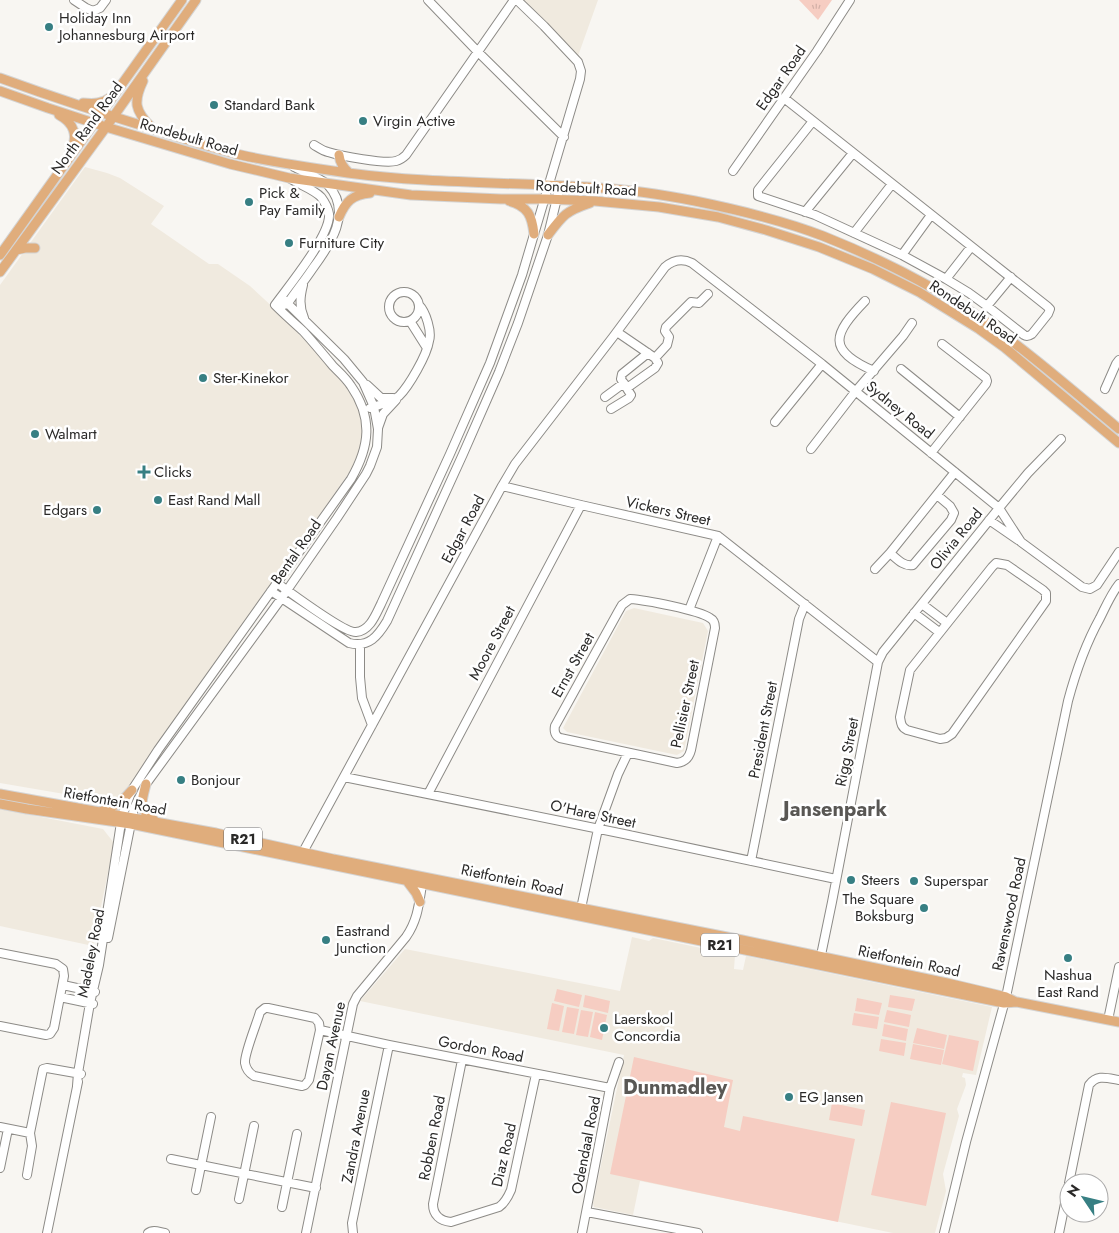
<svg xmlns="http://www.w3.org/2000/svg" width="1119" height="1233" viewBox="0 0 1119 1233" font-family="Jost,sans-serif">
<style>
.built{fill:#f0eadf}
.grass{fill:url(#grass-tufts)}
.garden{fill:#f6cdc2}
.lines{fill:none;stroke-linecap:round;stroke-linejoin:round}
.minor-casing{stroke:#8d8b87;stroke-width:10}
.major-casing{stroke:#d4d4d4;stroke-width:11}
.minor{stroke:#fff;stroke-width:8}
.major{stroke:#e0ad7c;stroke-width:9}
.poi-dot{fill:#377f83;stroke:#fff;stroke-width:2}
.labels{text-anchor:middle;stroke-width:5;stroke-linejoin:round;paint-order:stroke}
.shield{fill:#fff;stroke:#6a6968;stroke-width:1}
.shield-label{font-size:14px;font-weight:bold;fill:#2a2928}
.poi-label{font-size:15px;fill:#2a2928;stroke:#fff;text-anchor:start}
.street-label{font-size:15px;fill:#2a2928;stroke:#fff}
.district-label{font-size:20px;font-weight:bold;fill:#595754;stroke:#fff}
</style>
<defs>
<pattern id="grass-tufts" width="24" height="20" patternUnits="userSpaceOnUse" patternTransform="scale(1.25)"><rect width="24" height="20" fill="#f6cdc2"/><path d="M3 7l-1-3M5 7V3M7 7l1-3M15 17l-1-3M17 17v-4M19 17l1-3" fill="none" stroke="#d3b0a7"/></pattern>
</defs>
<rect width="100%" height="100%" fill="#f8f6f2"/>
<path class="built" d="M523,0h75l-20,56z
M85,167l22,6 13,5 44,28 -13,18 58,40h9l32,22 27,25 69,73 15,27 3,21 -7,29 -29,42 -211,300 -117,-20v-498z
M634,608l69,15 5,8 -24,120 -7,4 -110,-23 -4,-4 63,-117z
M0,809l103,20 11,14 -21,103 -93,-20z
M632,937l17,4 4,-3 82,17 -1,14 9,1 3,-14 246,51 -16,68 -13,-2 -1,4 3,1 1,7 -9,24 2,7 -16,58 3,17 -11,42h-42l-253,-52 -7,34 -39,-8 -1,-4 31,-148 -264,-54 45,-52 215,42z"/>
<path class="grass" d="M799,0h33l-14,20z"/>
<path class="garden" d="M557,989l25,6 -3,12 -25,-6z
M585,995l25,6 -2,12 -25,-6z
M890,995l25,4 -3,12 -24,-4z
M857,998l25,5 -3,12 -24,-4z
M552,1003l12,3 -5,25 -12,-2z
M567,1007l12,2 -5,25 -12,-2z
M581,1010l12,2 -5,25 -12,-2z
M887,1010l24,5 -2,12 -25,-5z
M595,1012l12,3 -5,25 -12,-3z
M854,1013l25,4 -2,12 -25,-4z
M884,1024l24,5 -2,12 -24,-5z
M917,1028l30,7 -3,14 -31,-6z
M949,1035l30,6 -6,30 -31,-7z
M881,1039l25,4 -2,13 -25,-5z
M913,1044l31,6 -3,15 -31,-6z
M634,1057l99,23 -9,47 16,4 3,-15 112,23 -17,83 -228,-48z
M891,1102l55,11 -20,93 -55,-11z
M832,1103l33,7 -3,16 -33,-6z"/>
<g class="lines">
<defs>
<path id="minor" d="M74,0l12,8 7,3 7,-3 6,-8
M428,0l50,52 86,85
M784,98l264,209 2,2 -2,5 -16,20c-3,2 -5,3 -8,1l-37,-29 -18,-13 -23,-14 -44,-24 -87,-40 -57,-19v-6l55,-69
M314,145c5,3 9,6 14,7 13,4 56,12 68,9 4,-1 7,-3 10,-6l108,-155
M733,171l84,-120 33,-51
M805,212l48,-59
M854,233l38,-49
M902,255l29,-40
M946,279l25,-32
M303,285c-3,12 -4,21 1,33
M389 307a15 15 0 1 1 30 0a15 15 0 1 1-30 0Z
M865,301c-32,33 -39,49 9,70
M284,305l4,-2c8,-12 17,-23 25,-35 17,-23 40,-56 15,-83 -6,-6 -26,-14 -34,-18
M987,306l24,-29
M410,321l17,27
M617,332l38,26 3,5 -3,5 -28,20
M655,358l12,-13 2,-8 -4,-6 1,-4 25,-25 8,1 9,-9
M901,369l59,48
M367,385l14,13h12
M1105,389l11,-25 3,-4
M605,397l19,-14
M370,408c9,-3 22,-6 29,-12 10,-10 28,-41 30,-55 3,-9 -3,-29 -10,-36
M611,409l18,-11 2,-3 -10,-16 1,-5 26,-21
M775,422l47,-58
M378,428l5,-14 13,-14
M811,449l44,-57 48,-56 9,-13
M931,453l55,-69 1,-3 -1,-3 -44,-34
M502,486l79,19 137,31 160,126
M989,520l29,20
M890,553c7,6 14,14 23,12l38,-45 3,-7 -4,-7 -13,-11
M996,563l11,2 36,25 3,3v8l-94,133 -6,4 -6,1 -33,-9c-6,-3 -6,-7 -7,-13l10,-47 82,-103z
M875,569l15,-16 65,-81
M277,583c13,9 67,50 79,49 14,-1 20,-18 25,-28l69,-150 40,-91 32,-88 58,-196 1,-8 -3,-9 -34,-36 -27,-26
M271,591l78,52c20,5 29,-7 38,-22l76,-167 36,-82 19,-49 30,-88 12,-49
M630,599c15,1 69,11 80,19 4,2 5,6 5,10l-24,122c-2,8 -6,12 -14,13l-117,-25c-5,-2 -6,-7 -5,-12l63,-114 4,-7z
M922,604l25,19
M689,610l29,-74
M914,613l25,19
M360,644v33l2,21 10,27
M344,777l280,57 212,45
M428,794l153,-289
M303,852l199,-366 13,-22 98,-127 52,-70c8,-7 17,-9 27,-4l130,101 177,144 22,34 61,45 8,2 7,-4 22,-33
M751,861l48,-242 6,-15
M580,913l18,-84 20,-55 10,-21
M108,938l26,-130 12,-24 135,-185 56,-81 29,-44 4,-8 7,-19 1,-18 -4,-22 -11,-25 -19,-23 -63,-62
M0,953l56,11 7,5 1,7 -10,52 -4,6 -4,1 -46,-9
M820,960l12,-58 46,-240 5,-10 116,-144 29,-35 33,-34
M63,985l32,7
M60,997l33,7
M265,1008h3l47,10 4,5 1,7 -11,50 -4,5 -3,1 -48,-10c-5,-3 -8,-7 -9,-13 -1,-9 12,-40 15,-51z
M1108,1020l11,-53
M320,1030l69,15 221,43
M462,1060l-29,144c0,11 7,17 18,18l48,-15c6,-4 9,-10 12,-17l25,-116
M77,1086l1,-13 12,-70 9,-38 23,-149 10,-26 26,-40 193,-271c19,-33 22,-61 0,-93 -5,-8 -12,-14 -18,-20 -10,-12 -20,-24 -30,-35 -10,-9 -19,-17 -28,-26 13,-18 56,-70 54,-91 -1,-6 -5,-13 -8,-17 -8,-8 -21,-12 -30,-18
M0,1127l30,6 13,-64 4,-1 34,6
M171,1159l145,29
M0,1168l8,-39
M27,1175l5,-29 -2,-13
M1069,1183l20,-98c8,-11 18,-7 30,-5
M196,1190l15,-73
M239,1199l15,-73
M282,1207l15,-73
M587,1212l111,21
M47,1233l31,-151
M148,1233c5,-4 11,-1 17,0
M306,1233l47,-229 4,-8 49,-59c13,-19 13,-36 17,-58
M353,1233l-1,-10 37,-178
M582,1233l28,-145 9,-26
M944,1233l22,-91 40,-145 62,-296c8,-30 17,-56 32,-83 6,-12 11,-24 19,-34
M1059,1233l10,-49"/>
<path id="major" d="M0,78c55,20 110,38 166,55 25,8 50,16 75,22 35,8 71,13 107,18 83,11 168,9 252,15 32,2 64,7 95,13 44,9 87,19 128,35 50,20 105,47 150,77 51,35 98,76 146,116
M143,81c-10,21 -8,30 8,46
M0,91l48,17 58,19 124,37 59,14 122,17 90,4h44l50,2 64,6 59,10 48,13 53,17 54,22 46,23 60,37 25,18 115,96
M83,103c11,1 19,1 28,-6
M59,115c15,8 20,21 11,37
M339,155c1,8 4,12 10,18
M509,201c19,5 23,15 25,33
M339,217c7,-16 13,-22 31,-24
M548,235c15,-20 18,-24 42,-32
M16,250l9,-2h10
M0,255l182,-255
M0,272l106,-145 90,-127
M146,784c-4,17 -9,25 8,36
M0,794l216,39 117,26 409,81 205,43 59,14 10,5
M0,804l27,5 104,15 873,179 13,-1 102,20
M100,812l20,-9 12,-13
M407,881l9,12 4,9"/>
</defs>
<use href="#minor" class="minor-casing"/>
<use href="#major" class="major-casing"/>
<use href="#minor" class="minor"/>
<use href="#major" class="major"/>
</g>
<g class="poi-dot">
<circle cx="49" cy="27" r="5"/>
<circle cx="214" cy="105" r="5"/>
<circle cx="363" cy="121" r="5"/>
<circle cx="249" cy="202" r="5"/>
<circle cx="289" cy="243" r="5"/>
<circle cx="203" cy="378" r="5"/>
<circle cx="35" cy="434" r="5"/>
<path d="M141.5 464.5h5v5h5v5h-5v5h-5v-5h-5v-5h5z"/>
<circle cx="158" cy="500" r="5"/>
<circle cx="97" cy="510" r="5"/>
<circle cx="181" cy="780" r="5"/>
<circle cx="851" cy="880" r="5"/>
<circle cx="914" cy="881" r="5"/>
<circle cx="924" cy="908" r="5"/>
<circle cx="326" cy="940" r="5"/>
<circle cx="1068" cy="958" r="5"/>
<circle cx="604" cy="1028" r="5"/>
<circle cx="789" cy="1097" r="5"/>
</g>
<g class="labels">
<g class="shield">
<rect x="224" y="827.5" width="38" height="23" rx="4"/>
<rect x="701" y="933.5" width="38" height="23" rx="4"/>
</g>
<g class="shield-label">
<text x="243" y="844">R21</text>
<text x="720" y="950">R21</text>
</g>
<g class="poi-label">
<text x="59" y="23">Holiday Inn<tspan x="59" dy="17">Johannesburg Airport</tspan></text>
<text x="224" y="110">Standard Bank</text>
<text x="373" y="126">Virgin Active</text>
<text x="259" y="198">Pick &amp;<tspan x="259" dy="17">Pay Family</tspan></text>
<text x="299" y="248">Furniture City</text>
<text x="213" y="383">Ster-Kinekor</text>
<text x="45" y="439">Walmart</text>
<text x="154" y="477">Clicks</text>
<text x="168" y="505">East Rand Mall</text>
<text x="87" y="515" text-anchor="end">Edgars</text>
<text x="191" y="785">Bonjour</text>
<text x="861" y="885">Steers</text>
<text x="924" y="886">Superspar</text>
<text x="914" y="904" text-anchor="end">The Square<tspan x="914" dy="17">Boksburg</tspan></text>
<text x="336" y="936">Eastrand<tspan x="336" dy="17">Junction</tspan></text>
<text x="1068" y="980" text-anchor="middle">Nashua<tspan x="1068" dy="17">East Rand</tspan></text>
<text x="614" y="1024">Laerskool<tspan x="614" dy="17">Concordia</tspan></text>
<text x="799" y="1102">EG Jansen</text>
</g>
<g class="street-label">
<text transform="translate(781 78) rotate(-55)" y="5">Edgar Road</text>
<text transform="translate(87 128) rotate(-54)" y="5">North Rand Road</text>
<text transform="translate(189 137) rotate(16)" y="5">Rondebult Road</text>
<text transform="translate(586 188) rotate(3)" y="5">Rondebult Road</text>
<text transform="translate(973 312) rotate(34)" y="5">Rondebult Road</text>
<text transform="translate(900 410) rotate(39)" y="5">Sydney Road</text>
<text transform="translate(668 511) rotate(13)" y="5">Vickers Street</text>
<text transform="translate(463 529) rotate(-62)" y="5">Edgar Road</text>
<text transform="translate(956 539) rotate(-51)" y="5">Olivia Road</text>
<text transform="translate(296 552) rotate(-55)" y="5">Bental Road</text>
<text transform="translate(492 643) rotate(-62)" y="5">Moore Street</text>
<text transform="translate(573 665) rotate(-61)" y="5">Ernst Street</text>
<text transform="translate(685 704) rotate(-78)" y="5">Pellisier Street</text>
<text transform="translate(763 730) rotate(-79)" y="5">President Street</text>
<text transform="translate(847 752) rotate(-79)" y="5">Rigg Street</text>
<text transform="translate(115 801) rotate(10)" y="5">Rietfontein Road</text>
<text transform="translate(593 814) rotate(12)" y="5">O'Hare Street</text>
<text transform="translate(512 880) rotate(12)" y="5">Rietfontein Road</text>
<text transform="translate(1009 914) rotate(-78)" y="5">Ravenswood Road</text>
<text transform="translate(91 953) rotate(-79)" y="5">Madeley Road</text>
<text transform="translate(909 961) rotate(12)" y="5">Rietfontein Road</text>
<text transform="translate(331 1046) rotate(-78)" y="5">Dayan Avenue</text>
<text transform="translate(481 1049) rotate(11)" y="5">Gordon Road</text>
<text transform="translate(356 1136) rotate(-79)" y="5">Zandra Avenue</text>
<text transform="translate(432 1138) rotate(-79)" y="5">Robben Road</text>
<text transform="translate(586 1145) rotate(-79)" y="5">Odendaal Road</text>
<text transform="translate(504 1155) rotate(-77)" y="5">Diaz Road</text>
</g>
<g class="district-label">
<text x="835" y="816">Jansenpark</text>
<text x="675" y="1094">Dunmadley</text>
</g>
</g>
<g transform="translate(1084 1198) rotate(305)"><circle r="24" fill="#ffffff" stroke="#aaa9a9"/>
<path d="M0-4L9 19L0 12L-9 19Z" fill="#377f83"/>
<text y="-8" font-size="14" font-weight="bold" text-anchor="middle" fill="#2a2928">N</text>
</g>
</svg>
